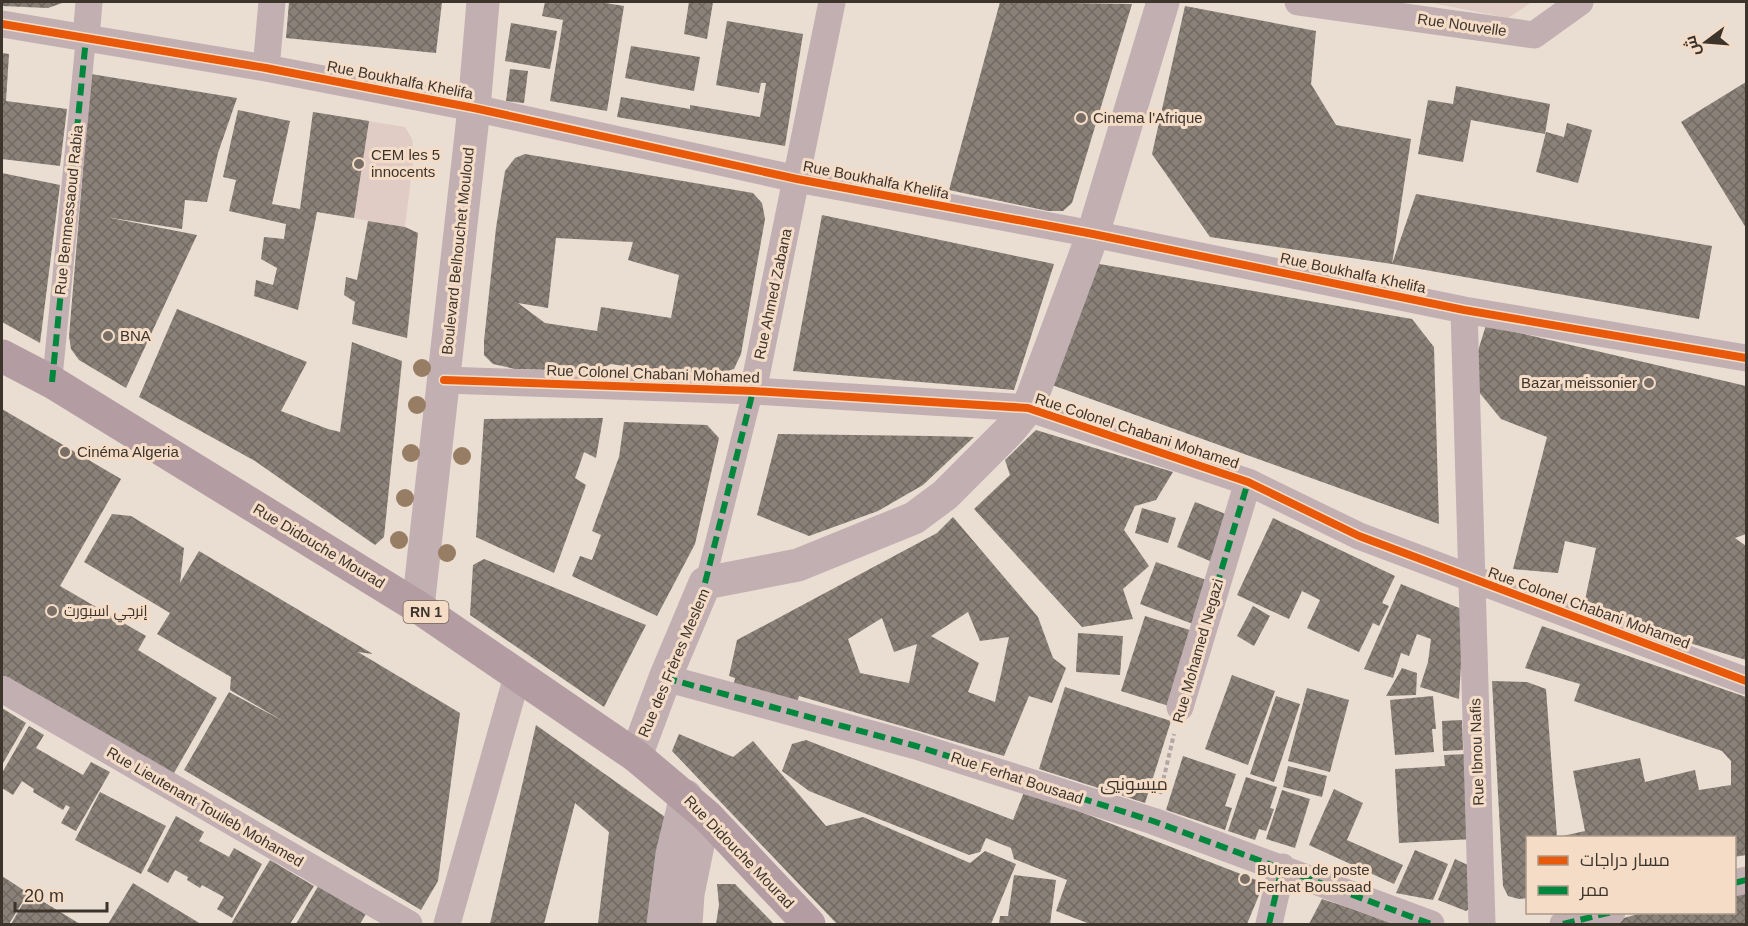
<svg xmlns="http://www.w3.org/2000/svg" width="1748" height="926" viewBox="0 0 1748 926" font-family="Arial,Cairo,sans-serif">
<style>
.commercial{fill:#e0ccc4}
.building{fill:url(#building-cross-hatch);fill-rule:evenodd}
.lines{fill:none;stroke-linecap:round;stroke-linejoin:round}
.path{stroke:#b3a5a4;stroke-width:4;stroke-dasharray:4.5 3;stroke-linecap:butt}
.pedestrian{stroke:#c1afb2;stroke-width:20}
.minor{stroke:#c1afb2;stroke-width:27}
.tertiary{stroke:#c1afb2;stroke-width:33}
.primary{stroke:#b49da2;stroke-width:33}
.quiet{stroke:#00873e;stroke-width:6;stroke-dasharray:12 6;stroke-linecap:butt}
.cycleway-casing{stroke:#f4dcc7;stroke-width:11}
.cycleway{stroke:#e8590c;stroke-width:8}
.tree{fill:#967d64}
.poi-dot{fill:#7a6f66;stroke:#f4dcc7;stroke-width:2}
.labels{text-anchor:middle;stroke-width:6;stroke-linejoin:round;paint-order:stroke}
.shield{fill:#f4dcc7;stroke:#74665a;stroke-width:1.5}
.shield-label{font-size:14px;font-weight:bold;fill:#3d342c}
.street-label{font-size:15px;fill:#3d342c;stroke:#f4dcc7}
.poi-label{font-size:15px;fill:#3d342c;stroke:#f4dcc7;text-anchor:start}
.quarter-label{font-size:18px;fill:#3d342c;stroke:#f4dcc7}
</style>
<defs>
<pattern id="building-cross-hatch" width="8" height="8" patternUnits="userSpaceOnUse" patternTransform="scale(1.5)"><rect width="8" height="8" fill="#8a8178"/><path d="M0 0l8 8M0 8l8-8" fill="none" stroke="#726a63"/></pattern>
</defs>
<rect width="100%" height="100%" fill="#eaddd2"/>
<path class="commercial" d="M1427,2h105l-24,16z
M313,112l92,15 7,12 2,15 -9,73 -105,-18z"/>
<path class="building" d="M2,2h63l-17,6 -46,-2z
M289,2h153l-6,51 -150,-15z
M545,2h54l25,4 -17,105 -57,-10 13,-81 -21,-4z
M689,2h24l-6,37 -23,-5z
M1000,2l132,2 -60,199 -9,8h-15l-99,-21z
M1185,6l131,25 -5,53 25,41 75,14 -19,125 -182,-27 -58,-83z
M727,21l76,13 -18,112 -168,-29 4,-20 69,12v-4l70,12 6,-34h-5l-2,10 -43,-8z
M511,23l46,8 -7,38 -45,-8z
M631,46l69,11 -6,34 -69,-13z
M2,53l7,1 -3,47 61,8 -7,57 -58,-7z
M510,69l18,2 -4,32 -18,-2z
M91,74l146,24 -19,55 -11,49 -22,-2 -3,29 -76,-12 91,18 -71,153 -47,-28 -8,-11 -2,-13z
M1746,82v146l-65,-106z
M1456,86l94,18 -5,30 -74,-14 -8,42 -45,-8 10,-54 25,4z
M238,110l52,11 -18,83 28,5 13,-97 56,9 -15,97 -37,-6 -19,98 -44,-14 2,-16 17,5 4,-17 -16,-9 3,-22 20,2 2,-15 -57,-13 7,-31 -13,-3z
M1567,123l25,7 -14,53 -42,-11 10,-40 18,5z
M525,154l228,39 9,10 3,16 -24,135 -7,15 -14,4 -61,-2 -48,-7 -17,7 -79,-2 -22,-5 -9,-9v-14l12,-113 9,-57 10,-13zM556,238l77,4 -5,18 51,15 -8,43 -70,-11 -4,24 -52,-8 -27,-20 30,5z
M2,173l58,12 -20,158 -38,-21z
M1416,194l296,52 -13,73 -307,-55z
M822,215l232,49 -40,126 -221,-19z
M368,221l37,6 13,6 -11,105 -55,-14 3,-22 -11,-7 2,-18 11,3z
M1088,262l324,57 22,28 5,177 -387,-139z
M177,309l130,53 -26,49 47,18 12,3 12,-90 50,19 -18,176 -9,8 -120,-84 -116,-64z
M1486,325l260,61v148l-11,4 11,8v114l-53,-16 -108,-44 11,-52 -31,-7 -7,32 -45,-4 34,-132 -46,-18 -32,-39z
M2,409l119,70 -61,107 86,50 -8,14 79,48 -47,82 -168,-101z
M603,418l-7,40 -12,-6 -9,26 11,7 -32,88 -78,-36 8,-118z
M624,422l83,3 12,13 -24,106 -38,72 -85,-40 8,-20 12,4 9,-25 -9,-4 27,-74z
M1036,430l137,42 -17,28 -21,6 -11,24 25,36 -26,23 10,30 -51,8 -108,-118 36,-34 -5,-15z
M778,434l153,2 43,1 -51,48 -45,26 -69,25 -52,-21z
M1195,502l41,16 -19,46 -40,-17z
M1142,508l34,10 -8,25 -33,-10z
M112,514l19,2 53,32 -4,35 19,-32 174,103 -15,-2 102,61 -22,168 -17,29 -237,-140 45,-78 54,29 -53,-31 1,-13 -74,-43 13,-21 -86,-51z
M953,517l85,100 15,41 13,10 -14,35 -23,-7 -25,60 -205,-60 -3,10 -63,-18 2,-10 -6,-2 8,-36 200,-107zM968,612l12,29 29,-4 -14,65 -27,-10 11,-29 -48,-27zM882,618l12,34 23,-8 -8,39 -49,-10 -12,-34z
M1273,518l122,58 -13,27 7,3 -10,20 -6,-3 -14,29 -52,-24 13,-28 -18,-9 -13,28 -52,-24z
M484,559l162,66 -42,82 -134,-92 3,-50z
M1156,562l53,19 -16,43 -53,-20z
M1401,584l63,26 -5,89 -39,-12 8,-25 3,-23 -14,-5 -8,22 -8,-3 -8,25 -29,-9z
M1253,606l17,10 -16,30 -17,-10z
M1145,616l48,15 -24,75 -48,-15z
M1542,626l204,71v158l-12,2v-20h-176l27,-6 -12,-60 67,-13 5,24 50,-12 4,20 32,-5v-24l-9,-10 -148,-50 6,-17 -55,-16z
M1078,633l45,3 -3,39 -44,-3z
M1402,668l15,5 -1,22 -30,1z
M1232,675l43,16 -27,74 -43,-16z
M1492,681l35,1 19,7 11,148h-30v61l-8,1 -11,-3 -5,-10z
M1065,687l106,34 -26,82 -106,-34z
M1307,688l42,12 -19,72 -42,-11z
M1276,696l24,8 -26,78 -24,-8z
M1433,696l3,33h-4l2,23 -39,3 -5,-55z
M2,708l24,15 -24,42z
M1462,720l1,30 -20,1 -1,-30z
M536,725l132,94 -11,105h-59l11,-92 -34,-29 -31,121h-54z
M29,726l15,9 -8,13 47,27 8,-13 19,10 -34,59 -15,-8 9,-16 -4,-2 -3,5 -30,-18 1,-3 -12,-8 -9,14 -11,-7v-15z
M679,734l54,23 20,-16 73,85 37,-9 107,46 15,-12 31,13 -25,60h-154l-165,-173z
M806,740l207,80 13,-33 47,22 191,74 -17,41h-157l-34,-13 11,-31 -53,-21 -3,-11 -25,-10 -6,14 -11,3 -160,-64 -27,-20 10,-27z
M1468,754l5,85 -74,4 -4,-74 50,-3 -1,-11z
M1183,756l53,18 -11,32 7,2 -7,22 -59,-20z
M1288,766l39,10 -5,21 -39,-10z
M1246,777l31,10 -7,21 4,1 -8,22 -7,-2 -4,11 -27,-9z
M1334,789l29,14 -16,37 56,25 -9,19 -85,-39z
M1282,790l28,9 -15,49 -29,-9z
M100,792l66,34 -25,48 -66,-34z
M176,816l28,16 -5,9 30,16 5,-9 28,16 -30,54 -15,-9 7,-12 -22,-12 -2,3 -13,-8 1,-3 -13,-7 -7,13 -21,-12z
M1415,850l33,14 -15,36 -37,-7z
M1455,859l17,8 4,37 -10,7 -28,-11z
M270,860l44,26 -24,38h-59z
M1014,875l42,5 -6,44h-51l1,-8h8z
M2,876l26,17 -19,31h-7z
M133,883l68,41h-93z
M320,883l47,29 -7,12h-64z
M717,884h18l39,40h-58l3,-19z
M1734,891h12v33h-143l42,-12h89z
M29,893l51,31h-69z
M1322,899l77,25h-90z"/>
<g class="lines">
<path class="path" d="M1160,794l14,-60"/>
<path class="pedestrian" d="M52,382l34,-344
M705,583l48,-192"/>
<path class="minor" d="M1298,2l236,33 46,-33
M2,24l264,44 208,40 323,71 296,55 371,76 282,48
M86,38l3,-36
M266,68l6,-66
M1464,310l18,614
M444,380l309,11 275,17 220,74 111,54 387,145
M753,391l79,-389
M665,678l251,68 237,75 278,103
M2,689l407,235
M1180,707l68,-225
M1734,883l12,-3
M447,924l71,-251
M689,924l2,-30 16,-78
M1269,924l13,-57
M1563,924l49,-12"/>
<path class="tertiary" d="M418,607l56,-499 9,-106
M636,756l29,-78 40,-95 93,-18 116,-47 31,-23 64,-64 19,-23 65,-174 70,-232
M663,924l9,-70 14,-58"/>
<path class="primary" d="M2,356l50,26 366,225 218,149 71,60 102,108"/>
<path class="quiet" d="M52,382l34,-344
M705,583l48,-192
M665,678l251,68 237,75 278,103
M1180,707l68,-225
M1734,883l12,-3
M1269,924l13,-57
M1563,924l49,-12"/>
<defs>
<path id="cycleway" d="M2,24l264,44 208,40 323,71 296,55 371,76 282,48
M444,380l309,11 275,17 220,74 111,54 387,145"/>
</defs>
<use href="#cycleway" class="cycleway-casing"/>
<use href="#cycleway" class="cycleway"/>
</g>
<g class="tree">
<circle cx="422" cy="368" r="9"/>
<circle cx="417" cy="405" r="9"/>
<circle cx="411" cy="453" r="9"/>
<circle cx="462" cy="456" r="9"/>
<circle cx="405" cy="498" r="9"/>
<circle cx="399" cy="540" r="9"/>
<circle cx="447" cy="553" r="9"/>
</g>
<g class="poi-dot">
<circle cx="1081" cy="118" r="6"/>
<circle cx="359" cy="164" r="6"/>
<circle cx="108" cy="336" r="6"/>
<circle cx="1649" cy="383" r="6"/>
<circle cx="65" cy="452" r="6"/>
<circle cx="52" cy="611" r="6"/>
<circle cx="1245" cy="879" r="6"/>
</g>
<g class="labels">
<rect class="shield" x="403.5" y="601" width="45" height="22" rx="4.5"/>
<g class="shield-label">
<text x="426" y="617">RN 1</text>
</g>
<g class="street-label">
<text transform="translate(1462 25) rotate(8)" y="5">Rue Nouvelle</text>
<text transform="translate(400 80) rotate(11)" y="5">Rue Boukhalfa Khelifa</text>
<text transform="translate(876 180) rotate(11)" y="5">Rue Boukhalfa Khelifa</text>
<text transform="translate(69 210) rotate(-84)" y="5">Rue Benmessaoud Rabia</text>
<text transform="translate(458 251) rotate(-84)" y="5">Boulevard Belhouchet Mouloud</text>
<text transform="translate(1353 273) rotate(12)" y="5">Rue Boukhalfa Khelifa</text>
<text transform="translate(773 294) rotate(-78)" y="5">Rue Ahmed Zabana</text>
<text transform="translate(653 374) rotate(2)" y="5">Rue Colonel Chabani Mohamed</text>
<text transform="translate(1137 431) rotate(18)" y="5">Rue Colonel Chabani Mohamed</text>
<text transform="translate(319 546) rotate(31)" y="5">Rue Didouche Mourad</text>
<text transform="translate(1589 608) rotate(20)" y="5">Rue Colonel Chabani Mohamed</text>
<text transform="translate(1198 651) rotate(-74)" y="5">Rue Mohamed Negazi</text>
<text transform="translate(674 663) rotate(-67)" y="5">Rue des Frères Meslem</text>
<text transform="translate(1477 752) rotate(-92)" y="5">Rue Ibnou Nafis</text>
<text transform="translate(1017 778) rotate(18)" y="5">Rue Ferhat Bousaad</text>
<text transform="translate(205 807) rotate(30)" y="5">Rue Lieutenant Touileb Mohamed</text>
<text transform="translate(739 852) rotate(46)" y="5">Rue Didouche Mourad</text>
</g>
<g class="poi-label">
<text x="1093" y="123">Cinema l'Afrique</text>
<text x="371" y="160">CEM les 5<tspan x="371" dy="17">innocents</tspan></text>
<text x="120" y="341">BNA</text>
<text x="1637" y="388" text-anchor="end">Bazar meissonier</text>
<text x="77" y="457">Cinéma Algeria</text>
<text x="64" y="616">إنرجي اسبورت</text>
<text x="1257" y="875">BUreau de poste<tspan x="1257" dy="17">Ferhat Boussaad</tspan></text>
</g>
<g class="quarter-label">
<text x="1134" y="790">ميسونيي</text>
</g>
</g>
<rect width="1748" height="926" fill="none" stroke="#3d342c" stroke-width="6"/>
<rect x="1526" y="836" width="210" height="78" fill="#f4dcc7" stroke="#ab9989" stroke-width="1.5"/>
<rect x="1538" y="856" width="30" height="9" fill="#e8590c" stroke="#ab9989" stroke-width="1.5"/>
<text x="1580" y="866" font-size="18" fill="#3d342c">مسار دراجات</text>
<rect x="1538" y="886" width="30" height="9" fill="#00873e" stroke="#ab9989" stroke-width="1.5"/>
<text x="1580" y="896" font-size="18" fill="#3d342c">ممر</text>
<g transform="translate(1706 42) rotate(254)" stroke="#f4dcc7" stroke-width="4.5" paint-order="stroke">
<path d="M0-4.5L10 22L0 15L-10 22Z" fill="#3d342c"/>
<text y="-9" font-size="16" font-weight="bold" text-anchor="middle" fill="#3d342c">ش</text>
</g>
<path d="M15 902v9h92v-9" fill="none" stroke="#3d342c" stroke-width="3"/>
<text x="24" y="902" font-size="18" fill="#3d342c" stroke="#f4dcc7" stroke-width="4.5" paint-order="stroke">20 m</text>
</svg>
